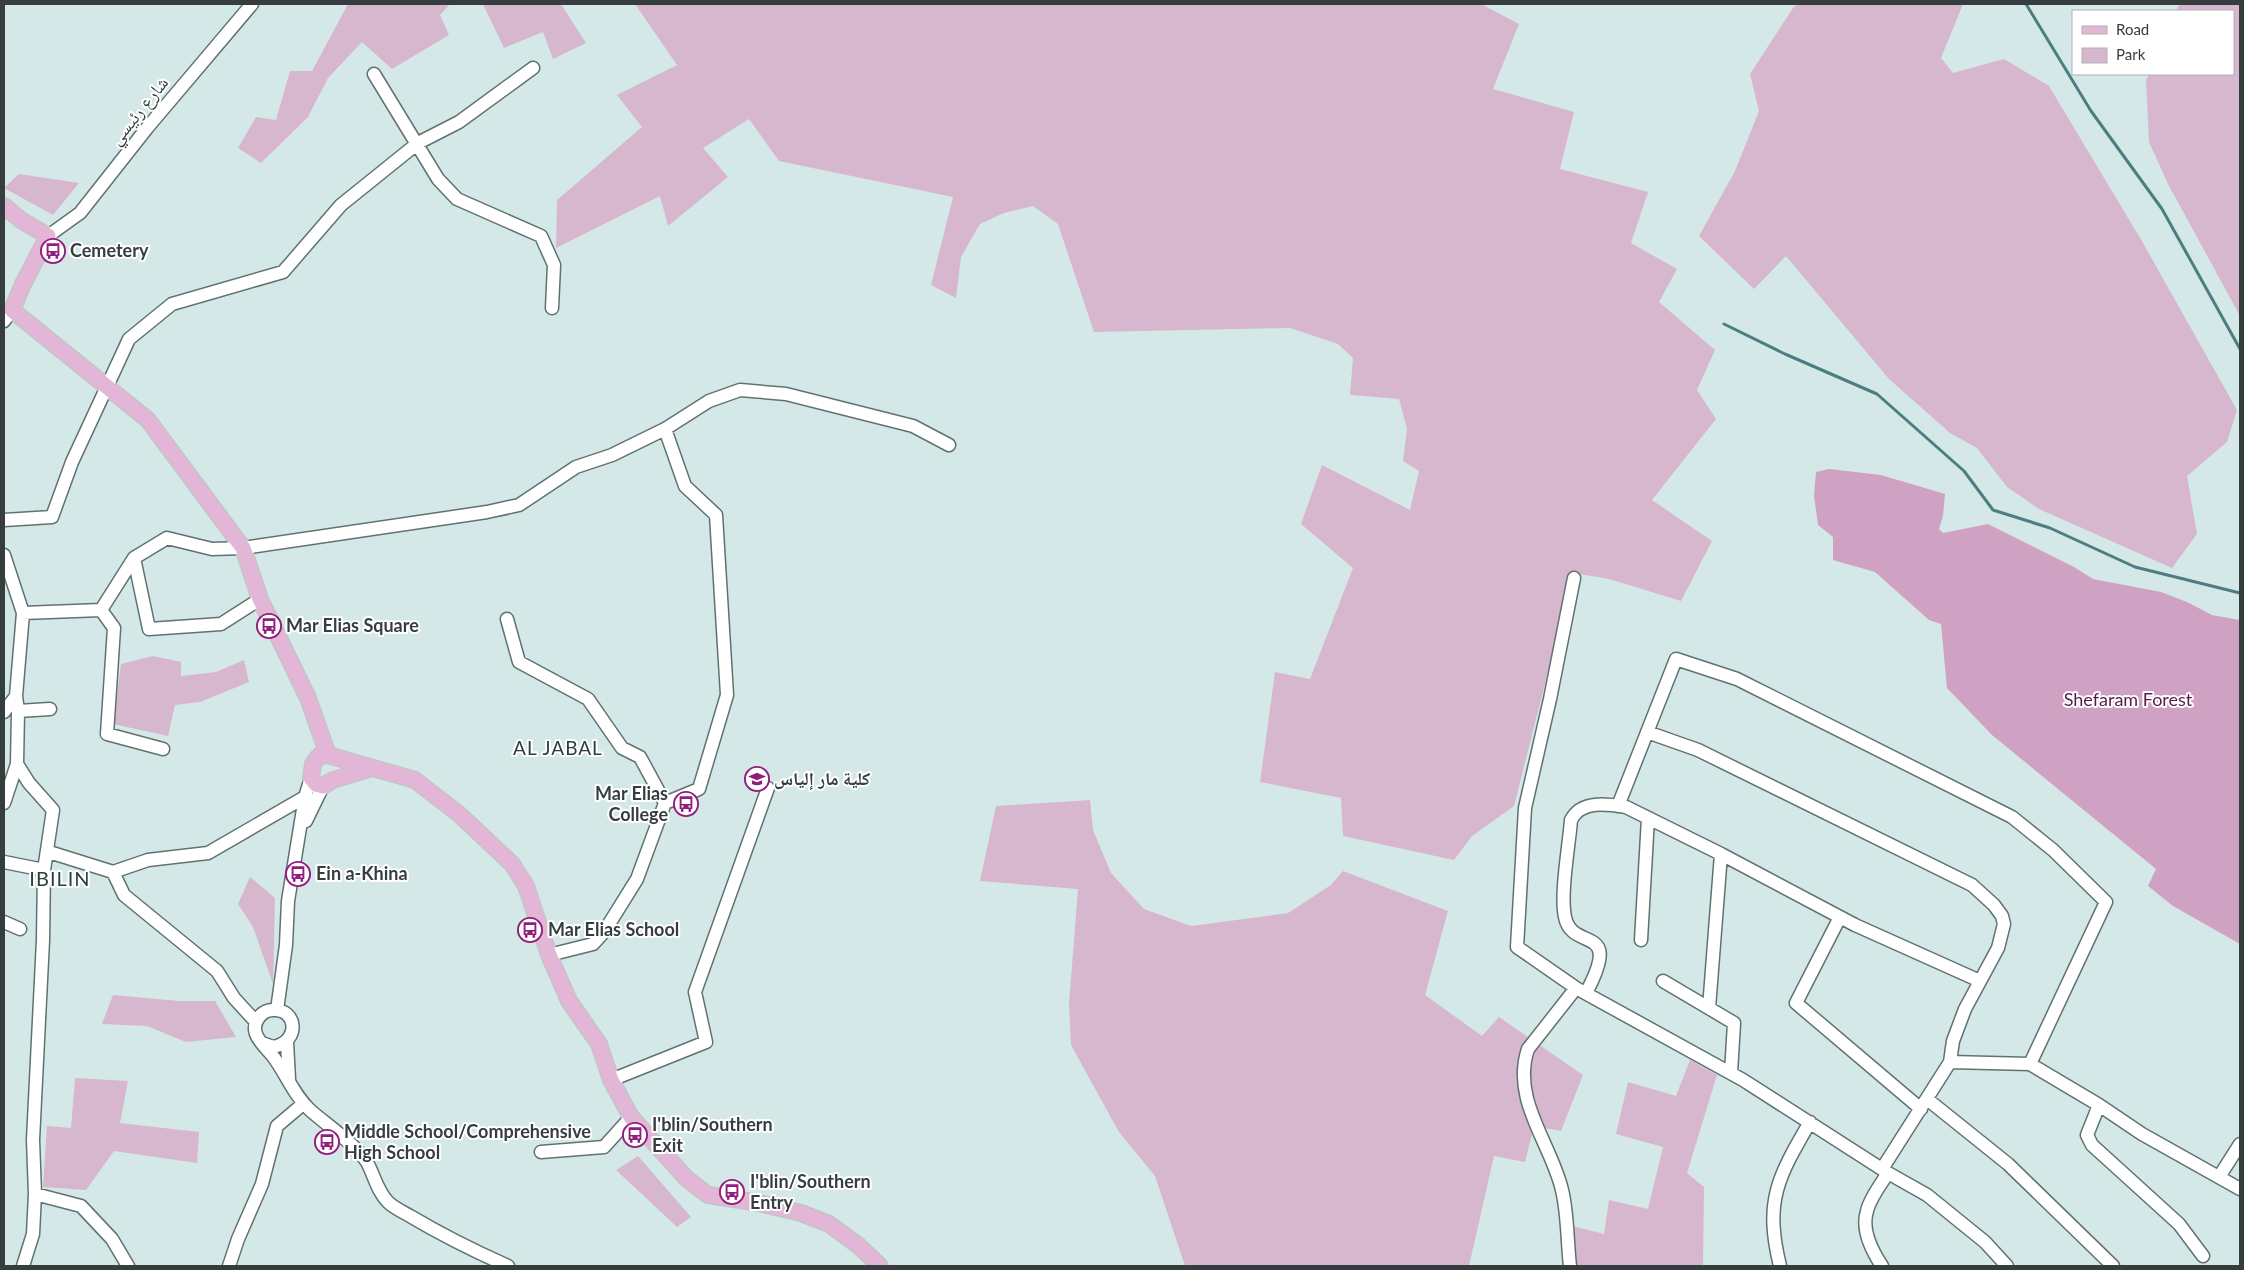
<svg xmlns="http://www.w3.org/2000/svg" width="2244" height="1270" viewBox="0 0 2244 1270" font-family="Lato,'Noto Naskh Arabic',sans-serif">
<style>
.green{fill:#d7b7cd}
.forest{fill:#cfa1c2}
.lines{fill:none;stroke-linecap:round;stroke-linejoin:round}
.stream{stroke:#4c7e81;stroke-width:3}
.minor-casing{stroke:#617172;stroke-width:15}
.major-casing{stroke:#c3c5c5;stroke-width:18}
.minor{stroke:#fff;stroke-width:12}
.major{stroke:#e3b6d8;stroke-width:15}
.labels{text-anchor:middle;stroke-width:4;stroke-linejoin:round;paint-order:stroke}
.street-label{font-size:18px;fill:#363d3e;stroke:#fff}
.poi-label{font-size:18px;font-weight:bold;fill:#363d3e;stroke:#fff;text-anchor:start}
.park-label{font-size:18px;fill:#551e4a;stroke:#fff}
.neighbourhood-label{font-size:19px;letter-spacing:1px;fill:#2e3d3e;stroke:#fff}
.quarter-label{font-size:20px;letter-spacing:1px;fill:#2e3d3e;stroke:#fff}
</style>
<rect width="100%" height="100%" fill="#d5e8e8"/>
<path class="green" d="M348,4h102l-10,11 9,20 -57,34 -30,-27 -34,36 -20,39 -47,46 -23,-15 18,-31 20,3 14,-49h22z
M483,4h78l25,39 -33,16 -10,-27 -39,16z
M635,4h846l38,20 -26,65 81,23 -14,57 88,23 -17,51 46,26 -18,33 56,48 -18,40 19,29 -64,81 60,41 -31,60 -72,-22 -36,-6 -59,233 -42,30 -18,24 -111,-24 -2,-38 -81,-16 15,-110 35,7 43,-111 -52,-44 21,-59 88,45 9,-39 -16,-10 4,-32 -8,-30 -49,-4 3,-37 -15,-14 -48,-16 -196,4 -36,-108 -25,-18 -29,7 -24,11 -19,33 -5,41 -25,-13 22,-88 -174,-36 -30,-42 -46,29 25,29 -60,49 -8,-30 -104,52 1,-48 85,-73 -25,-32 60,-30z
M1798,4h165l-22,54 12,15 51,-14 45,27 94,157 94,167 -10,32 -40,34 10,58 -25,34 -133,-59 -32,-22 -30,-39 -27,-15 -61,-54 -103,-123 -32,33 -55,-53 36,-65 24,-60 -9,-37 43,-66z
M2180,4h60v312l-72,-132 -19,-42 -3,-62 3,-6h84v-63h-57z
M19,174l60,9 -26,32 -49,-27z
M153,656l28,6v14l35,-4 28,-12 5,22 -49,20 -25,3 -7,31 -55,-12 8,-60z
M1090,800l3,30 18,43 33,36 47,17 97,-13 43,-28 12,-14 105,40 -23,84 57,41 17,-19 84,58 -22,56 -27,-5 -9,36 -31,-6 -25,110h-284l-30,-90 -36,-44 -48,-87 -2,-41 9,-115 -98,-8 16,-75z
M250,877l25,21 -2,86 -20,-57 -15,-23z
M113,995l66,6h36l21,36 -50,5 -39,-16 -45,-2z
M1690,1060l27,15 -30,98 17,14 -1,79h-129l-9,-42 39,10 5,-34 39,9 15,-62 -47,-13 12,-52 48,14z
M75,1078l53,3 -8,42 79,9 -2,31 -83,-12 -28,39 -43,-3 4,-61 24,2z
M638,1156l53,61 -14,10 -61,-57z"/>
<path class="forest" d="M1829,469l52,6 64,19 -2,22 -4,13 4,4 45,-9 86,43 19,12 68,13 26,10 25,13 28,5v324l-67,-38 -25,-20 8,-17 -164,-134 -45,-47 -6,-64 -12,-4 -54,-48 -42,-12v-23l-15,-12 -4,-29 2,-24z"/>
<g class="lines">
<path class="stream" d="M2026,4l65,107 71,98 78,140
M1724,324l61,30 92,40 87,77 29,39 57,18 85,39 105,26"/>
<defs>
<path id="minor" d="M374,74l64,105 19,20 84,37 13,29 -2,43
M48,236l32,-23 67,-85 105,-124
M4,321l8,-11
M665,429l20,57 31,29 11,180 -28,94 -34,14
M4,520l48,-3 20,-55 57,-123 43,-35 111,-32 58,-67 77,-62 41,-21 74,-54
M4,555l19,58 -7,83 -12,16
M134,558l15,71 72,-5 39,-25
M1574,578l-24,121 -25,109 -8,139 59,41 167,92 145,93 39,22 58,47 22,24
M101,610l13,18 -7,106 56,15
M23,613l78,-3 33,-52 33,-20 45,11 31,-1 244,-36 32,-7 57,-38 36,-12 53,-26 44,-28 31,-11 46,4 127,32 36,19
M507,619l12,43 69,37 34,49 18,9 25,46 -28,76 -33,53 -11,12 -44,11
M16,696l2,15 -1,53 12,19 24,27 -9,60 -1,70 -10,200 2,54 -2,40 -10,32
M18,711l32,-2
M1647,732l51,18 274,135 22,20 8,11 2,8 -6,24 -33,61 -12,32 -3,21 -68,107
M4,803l13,-39
M1618,806l58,-147 61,20 275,138 41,33 53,52 -76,162
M306,821l17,-35
M49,852l64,20 35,-12 60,-7 97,-56
M4,862l40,8
M113,872l11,23 93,76 17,27 22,24
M1840,917l-44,86 125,106
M4,922l16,7
M1641,940l7,-122
M1663,981l71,42 -3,50
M1586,993c38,-71 -14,-40 -21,-76 -5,-23 4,-71 6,-97 10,-20 36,-16 55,-13l95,47 134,71 125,56
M1709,1008l12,-154
M277,1010l9,-65 2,-44 17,-104 6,-19
M287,1042l2,37
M262,1043l11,4c29,-6 23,-39 0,-37 -12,0 -21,13 -17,24 3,8 11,15 16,21 14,18 22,41 39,56 15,13 46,35 56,51 7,13 10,29 21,40 6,6 15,10 22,14 32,19 64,35 98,50
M1950,1062l80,2 69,41 43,29 98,55
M611,1080l95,-38 -11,-50 73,-204
M1927,1099l81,65 105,102
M2099,1105l-12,30 5,10 87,79 24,32
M541,1152l63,-5 27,-30
M2219,1177l21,-33
M35,1194l46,12 31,33 16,27
M229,1266l9,-27 24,-55 15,-58 26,-22
M1570,1266c-3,-25 -2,-51 -8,-76 -11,-47 -51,-90 -34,-141l48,-61
M1780,1266c-16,-65 -2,-89 30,-144
M1882,1266c-10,-15 -21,-36 -15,-55 3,-13 14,-27 21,-38"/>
<path id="major" d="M4,206l17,14 27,16 -25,48 -11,26 136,110 95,128 17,51 48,99 20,57
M373,768l-40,12 -10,6 -7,-2 -5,-6 2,-14 6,-8 9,-1 87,25 45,35 52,49 14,22 23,69 20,46 30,43 12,36 20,37 56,62 21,16 51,8 42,10 28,11 30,22 21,20"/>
</defs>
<use href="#minor" class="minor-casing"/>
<use href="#major" class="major-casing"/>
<use href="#minor" class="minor"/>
<use href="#major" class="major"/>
</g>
<defs>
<symbol id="bus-ring" viewBox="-11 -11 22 22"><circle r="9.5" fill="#fff" stroke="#911d7c" stroke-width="1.5"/><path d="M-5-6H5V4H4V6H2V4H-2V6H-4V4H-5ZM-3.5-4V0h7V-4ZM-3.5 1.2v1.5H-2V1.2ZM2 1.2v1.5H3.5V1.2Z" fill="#911d7c"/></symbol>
<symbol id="university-ring" viewBox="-11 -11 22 22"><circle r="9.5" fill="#fff" stroke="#911d7c" stroke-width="1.5"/><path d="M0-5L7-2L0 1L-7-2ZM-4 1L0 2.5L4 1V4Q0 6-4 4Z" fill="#911d7c"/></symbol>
</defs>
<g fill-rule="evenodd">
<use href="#bus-ring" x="39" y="237" width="28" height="28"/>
<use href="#bus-ring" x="255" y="612" width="28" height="28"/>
<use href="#university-ring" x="743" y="765" width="28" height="28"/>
<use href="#bus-ring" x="672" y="790" width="28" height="28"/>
<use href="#bus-ring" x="284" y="860" width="28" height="28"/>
<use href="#bus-ring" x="516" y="916" width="28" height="28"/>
<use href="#bus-ring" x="621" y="1121" width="28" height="28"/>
<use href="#bus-ring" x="313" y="1128" width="28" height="28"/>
<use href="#bus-ring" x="718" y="1178" width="28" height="28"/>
</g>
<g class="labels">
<g class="street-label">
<text transform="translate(139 111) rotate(-51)" y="6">شارع رئيسي</text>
</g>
<g class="poi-label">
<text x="70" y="257">Cemetery</text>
<text x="286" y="632">Mar Elias Square</text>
<text x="774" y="785">كلية مار إلياس</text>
<text x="668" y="800" text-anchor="end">Mar Elias<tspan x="668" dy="21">College</tspan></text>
<text x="316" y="880">Ein a-Khina</text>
<text x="548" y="936">Mar Elias School</text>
<text x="652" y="1131">I'blin/Southern<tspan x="652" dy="21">Exit</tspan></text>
<text x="344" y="1138">Middle School/Comprehensive<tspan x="344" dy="21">High School</tspan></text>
<text x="750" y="1188">I'blin/Southern<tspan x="750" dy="21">Entry</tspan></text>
</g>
<g class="park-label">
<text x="2128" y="706">Shefaram Forest</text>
</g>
<g class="neighbourhood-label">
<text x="558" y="755">AL JABAL</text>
</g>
<g class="quarter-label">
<text x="60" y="886">IBILIN</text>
</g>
</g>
<rect width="2244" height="1270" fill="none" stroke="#363d3e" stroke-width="10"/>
<rect x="2072" y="10" width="162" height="65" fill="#ffffff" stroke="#afb1b2"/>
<rect x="2082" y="26" width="25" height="8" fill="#e3b6d8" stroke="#afb1b2"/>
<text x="2116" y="35" font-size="15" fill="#363d3e">Road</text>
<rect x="2082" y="48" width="25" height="15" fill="#d7b7cd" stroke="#afb1b2"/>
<text x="2116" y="60" font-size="15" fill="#363d3e">Park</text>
</svg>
